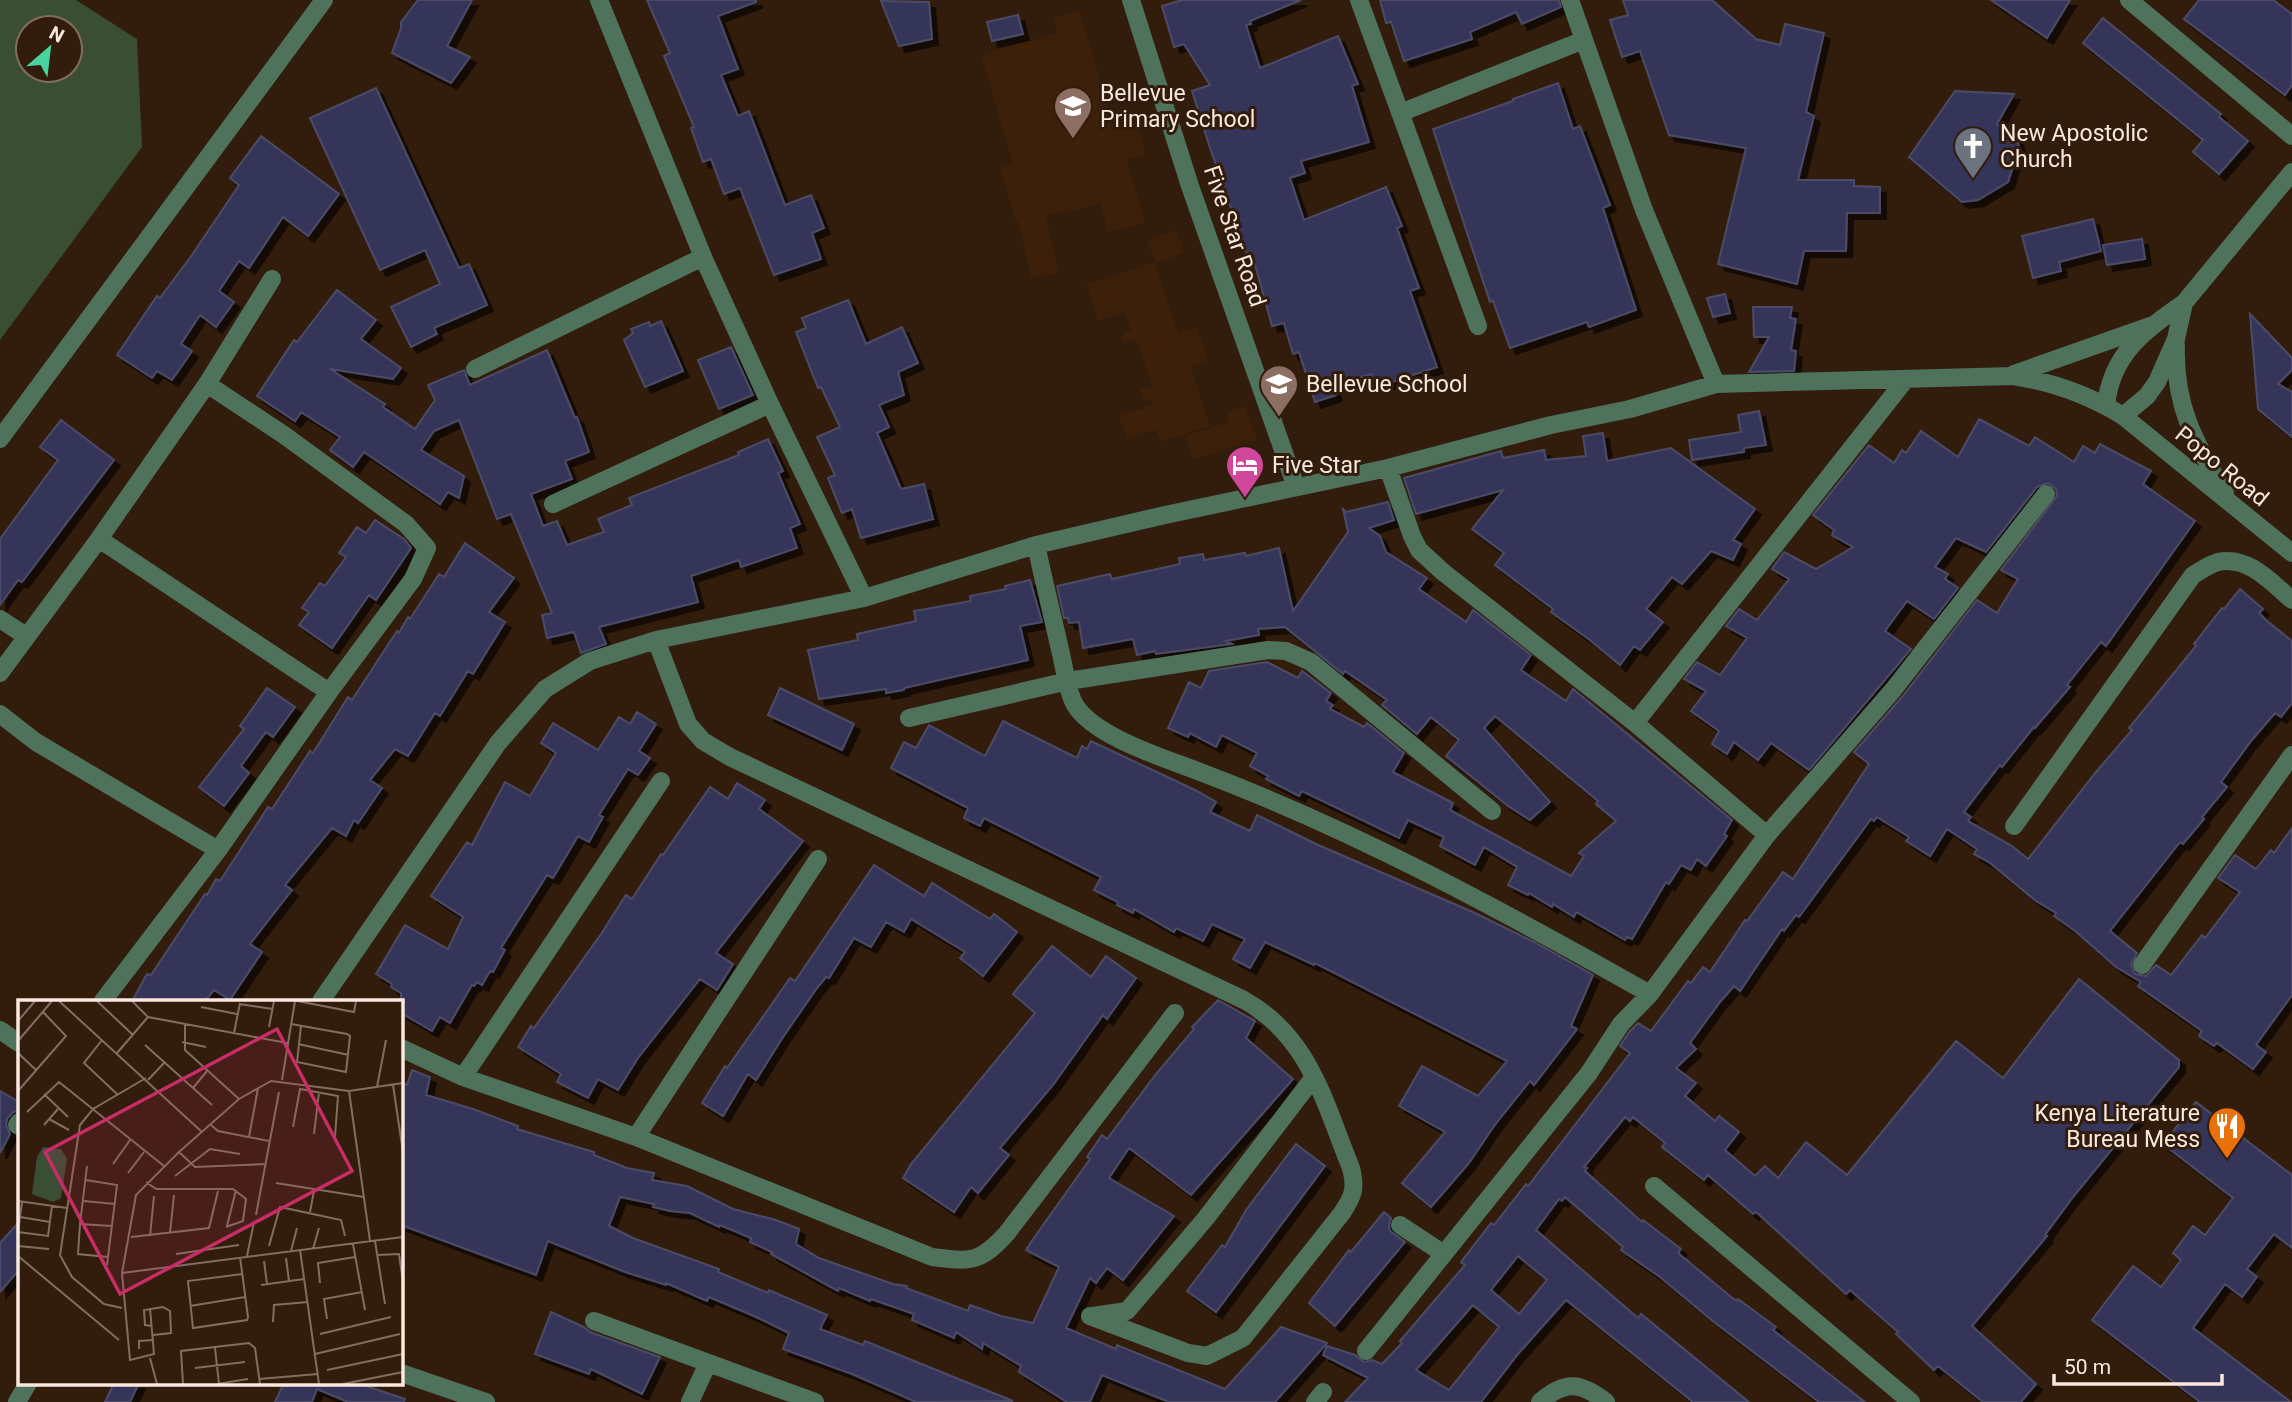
<svg xmlns="http://www.w3.org/2000/svg" width="2292" height="1402" viewBox="0 0 2292 1402" font-family="Roboto,sans-serif">
<style>
.built{fill:#3c200a}
.green{fill:#3a4e34;fill-rule:evenodd}
.building{fill:#36355a;stroke:#4b4c67;stroke-width:2;fill-rule:evenodd;filter:url(#shadow)}
.lines{fill:none;stroke-linecap:round;stroke-linejoin:round}
.minor{stroke:#4e725b;stroke-width:18}
.labels{text-anchor:middle;stroke-width:6;stroke-linejoin:round;paint-order:stroke}
.poi-label{font-size:23px;fill:#f9e9df;stroke:#321c0b;text-anchor:start}
.street-label{font-size:23px;fill:#f9e9df;stroke:#321c0b}
.inset-road{fill:none;stroke:#826e60;stroke-width:2}
.view{fill:#c82d68;fill-opacity:0.15;stroke:#c82d68;stroke-width:3.5}
.inset-edge{fill:none;stroke:#f9e9df;stroke-width:3.5}
</style>
<defs>
<filter id="shadow"><feDropShadow dx="6" dy="6" stdDeviation="0" flood-color="#0009"/></filter>
</defs>
<rect width="100%" height="100%" fill="#321c0b"/>
<path class="built" d="M1080,11l33,113 22,-6 11,36 -19,6 18,63 -37,9 -7,-28 -55,12 13,56 -28,6 -13,-56 -3,-3 -15,-51 13,-4 -32,-109 76,-22 -4,-15z
M1176,230l9,23 -30,10 23,70 19,-6 11,33 -17,6 19,60 -49,16 -5,-12 -29,9 -8,-23 34,-11 -2,-5h-7l-4,-10 12,-4 -16,-47 -12,4 -3,-8 10,-4 -6,-18 -27,8 -12,-37 69,-22 -8,-22z
M1245,406l12,33 -64,21 -8,-24 44,-14 -3,-10z"/>
<path class="green" d="M0,0h76l61,39 5,108 -142,193zM28,28h42v42h-42z"/>
<path class="building" d="M418,0h54l-25,46 23,11 -19,26 -59,-30 9,-25v-6z
M647,0h109v2l-38,14 20,53 -17,6 17,41 11,-5 36,94 26,-10 13,33 -12,5 9,26 -47,16 -34,-87 -16,6 -13,-35 -8,3 -12,-34 3,-1 -30,-71 6,-3z
M1182,0h119l-51,21 1,3 -5,1 14,43 78,-32 20,48 -6,2 17,56 -68,19 4,12 -15,5 14,42 82,-33 16,39 -5,2 22,60 -9,3 27,76 -60,20 -5,-13 -39,11 3,10 -21,7 -16,-50 -6,2 -9,-31 -12,3 -18,-65 -4,2 -40,-115 -18,-57 18,-6 -26,-41 -10,3 -12,-41z
M1380,0h179l2,7 -39,17 -6,-12 -46,20 2,7 -68,22 -13,-39 -5,1z
M1623,0h89l44,39 24,6 5,-21 39,9 -18,79 8,4 -16,64h56v6l26,1v26h-33l-1,38h-42l-7,33 -79,-20 28,-116 -77,-13 -29,-84 -18,6 -12,-37 18,-5z
M1991,0h79l-23,38z
M2199,0h74l19,14v71l-7,10 -101,-76z
M881,1l48,1 3,37 -33,7z
M1018,15l5,19 -31,7 -5,-19z
M2103,18l118,96 -2,3 29,24 -29,33 -26,-22 10,-12 -120,-97z
M1558,83l15,46 7,-3 30,79 -7,3 33,102 -47,17 -2,-5 -77,26 -17,-47 -3,1 -14,-42 -43,-131 80,-28v-2z
M376,88l83,180 10,-4 18,41 -53,23 3,6 -26,13 -20,-40 49,-23 -15,-34 -45,20 -70,-152z
M1955,91l59,3 -17,30 20,14 2,10 -11,34 -30,18 -16,2 -53,-45z
M261,136l78,58 -31,42 -25,-19 -34,51 -10,-7 -20,30 15,11 -18,25 -16,-12 -19,29 11,7 -20,29 -15,-9 -5,7 -35,-23 40,-59 3,2 32,-43 47,-70 -9,-7z
M2093,219l8,32 -42,11 2,9 -28,7 -11,-42z
M2142,239l3,20 -38,6 -4,-20z
M337,290l39,30 -15,19 40,29 -8,11 -63,-10 55,35 -2,3 32,22 20,-29 -7,-15 36,-15 6,15 77,-35 28,68 2,-1 12,35 -24,9 7,18 -41,15 12,32 14,-5 10,24 37,-13 -6,-13 34,-14 -3,-7 110,-43 -1,-3 30,-13 15,32 -5,2 22,51 -10,4 7,20 -56,19 -2,-7 -48,16 7,26 -99,25 7,17 -25,9 -7,-21 -27,6 -5,-23 10,-2 -41,-99 -14,5 -38,-99 -25,11 -13,19 43,26 -5,22 -11,-6 -8,12 -76,-52 -11,15 -23,-17 10,-13 -39,-25 -6,9 -38,-25 37,-56 3,2z
M1725,294l5,19 -17,4 -6,-19z
M848,300l18,44 36,-17 16,36 -20,9 6,23 -25,10 10,22 -12,6 24,56 23,-5 9,35 -72,19 -9,-29 -10,4 -14,-35 7,-3 -18,-38 23,-10 -19,-40 -3,1 -22,-56 10,-4 -4,-10z
M1753,307h39l-2,11 6,1 -5,31 5,1 -2,20 -45,1 20,-35h-15z
M2250,314l42,44v12l-14,14 14,8v45l-34,-28z
M661,321l22,50 -38,16 -21,-47 9,-7 -2,-4 18,-7 1,4z
M731,347l22,48 -34,14 -21,-49z
M1759,411l7,34 -22,3v4l-52,8 -3,-20 52,-8 -3,-17z
M1979,419l50,27 6,-9 39,25 9,-16 12,7 5,-9 51,27 -8,13 52,37 -89,125 -5,-4 -34,43 3,2 -35,41 -1,-1 -32,40 -2,-2 -36,47 7,5 -3,4 44,25 16,13 68,-87 36,-42 -3,-2 67,-82 -2,-2 28,-36 2,1 16,-20 23,20 -4,4 8,8 25,20v62l-11,14 -6,-4 -24,28 -30,41 6,5 -25,30 2,2 -21,25 -3,-2 -70,89 27,22 -6,12 4,9 11,2 10,-11 15,10 31,-40 3,3 35,-46 -22,-14 17,-23 21,14 15,-19 3,3 18,-25v167l-36,50 10,7 -13,17 -36,-26 -3,3 -15,-10 3,-5 -64,-45 3,-4 -25,-15 -41,-36 -21,-15 2,-3 -20,-12 -47,-39 -15,-8 3,-5 -30,-20 -17,27 -24,-15 3,-4 -32,-20 -3,4 -3,-2 -72,98 -3,-2 -12,16 -2,-2 -42,62 -6,-5 -14,16 -30,41 6,6 -20,19 20,15 -11,13 30,25 4,-5 20,16 -14,18 30,26 10,-10 13,12 28,-36 41,33 109,-134 47,37 76,-99 100,81v7l-106,130 -28,38 2,1 -75,90 64,58 -15,18h-38l-45,-36 -4,4 -38,-36 2,-2 -48,-42 -4,4 -90,-82 -3,2 -45,-39 -4,5 -42,-33 3,-4 -32,-26 -3,4 -5,-4 -41,50 3,1 -2,3 57,51 1,-2 38,29 -3,4 58,48 2,-2 38,28 -3,3 92,72h-46l-105,-80 -54,-45 -39,-27 2,-3 -58,-50 -3,4 -3,-2 -23,31 102,88 3,-4 108,88h-56l-127,-102 -48,54 -37,48h-136l23,-24 -45,-23 4,-9 28,9 9,7 8,-2 10,4 20,-21 -2,-2 65,-76 -4,-3 30,-39 3,2 32,-41 2,2 102,-133 -10,-7 10,-15 8,-8 13,8 37,-50 3,2 12,-16 7,5 35,-52 2,1 36,-49 10,7 76,-115 -15,-12 48,-55 75,-97 20,13 21,-34 -17,-9 56,-74 -1,-7 -8,-6 -11,4 -51,65 -30,-14 -21,29 13,7 -3,5 13,9 -24,31 -27,-18 -22,30 26,18 -102,121 -38,-27 -13,17 -24,-18 -7,12 -15,-10 7,-13 -28,-20 15,-20 -22,-12 13,-17 23,13 27,-37 -21,-12 13,-17 18,11 32,-41 -17,-10 12,-17 32,17 37,-22 -21,-12 2,-5 -21,-15 56,-70 25,18 8,-13 4,3 15,-22 37,26zM1518,1256l29,24 -28,34 -28,-24zM1473,1305l26,22 -50,63 -33,-20z
M61,420l53,40 -92,122 -4,-2 -18,25v-66l58,-79 -18,-13z
M1603,433l4,28 64,-13 84,61 -22,31 8,4 -8,16 -22,-9 -29,33 -10,-7 -26,32 17,13 -23,28 -6,-4 -14,19 -30,-25 -39,-28 2,-3 -58,-44 9,-12 -32,-24 31,-39 -87,24 -12,-36 97,-27 2,7 41,-8 2,10 40,-4 -3,-20z
M1388,502l6,18 -25,8 11,8 6,16 41,26 -8,11 47,33 7,-12 58,45 -10,15 45,31 7,-12 159,131 -8,14 3,2 -21,30 -9,-7 -6,11 -10,-5 -12,19 -3,-2 -34,57 -5,-2 -2,3 -49,-28 -2,5 -21,-13 -1,3 -23,-14 -1,2 -20,-10 9,-18 -33,-20 -9,18 -35,-19 4,-9 -36,-17 -9,18 -97,-47 -3,5 -33,-17 2,-3 -18,-10 7,-13 -35,-18 -6,12 -26,-14 -2,4 -20,-9 21,-46 12,6 8,-17 58,-9 31,16 4,-7 29,22 -5,8 7,4 -3,4 34,18 3,-4 37,30 -11,19 60,31 -3,7 121,66 13,-20 -5,-3 37,-32 -20,-17 2,-3 -103,-85 -11,12 66,74 -20,18 -22,-14 -62,-50 13,-16 -28,-23 -14,17 -35,-29 5,-5 -42,-29 -2,3 -58,-47 -27,2 1,6 -33,6 6,3 -76,10 -1,-3 -18,4 -4,-16 -50,9 -4,-26 -10,1 -1,-5h-4l-7,-32 53,-12 2,5 68,-15 -1,-6 24,-4 1,6 41,-7 1,3 33,-8 14,63 55,-79 -5,-23 3,3z
M375,520l29,19 7,9 -35,52 -7,-5 -37,53 -33,-23 10,-13 -7,-4 18,-25 5,3 21,-29 -7,-4 18,-26 9,6z
M465,543l49,35 -25,34 16,10 -32,52 -5,-3 -28,45 -5,-3 -27,43 -13,-7 -25,31 12,8 -24,35 -4,-3 -8,16 -14,-8 -47,57 7,5 -42,54 12,8 -32,48 -16,-10 -9,11h-73l15,-27 4,1 54,-81 2,1 9,-16 4,2 48,-74 4,2 38,-58 3,2 35,-56 4,3 45,-69 2,2 9,-16 2,2 29,-45 5,3z
M1030,580l12,42 -22,4 8,34 -124,28v2l-18,3v-4l-67,10 -11,-49 50,-10 -1,-6 59,-13 -2,-10 57,-10 -1,-5 36,-7 -1,-3z
M267,688l28,19 -22,30 -7,-5 -25,34 8,7 -25,33 -25,-19 45,-58 -4,-3z
M780,688l74,36 -12,26 -74,-35z
M637,712l19,12 -17,27 11,7 -12,17 -10,-6 -29,46 4,2 -14,25 -11,-6 -25,42 -6,-3 -46,73 4,2 -12,22 -3,-1 -8,14 -5,-3 -3,4 -2,-1 -22,38 -10,-6 -8,14 -31,-18v-20l-10,-6 1,-3 -16,-10 29,-49 43,24 15,-32 -32,-21 36,-54 5,3 33,-63 25,14 26,-43 -15,-10 12,-20 45,27 21,-33 11,7z
M1003,721l74,37 5,-12 5,3 4,-8 106,50 19,11 -6,10 40,19 7,-16 59,29 159,69 59,29 59,33 -22,51 6,3 -43,56 -4,-4 -36,45 -25,37 -38,44 -29,-24 43,-51 -46,-26 23,-40 56,30 29,-35 -192,-98 -1,2 -49,-23 -15,26 -17,-9 12,-20 -33,-15 -9,17 -27,-13 -2,4 -40,-23 -1,4 -16,-8 1,-3 -24,-12 7,-13 -117,-59 -4,8 -16,-8 4,-10 -77,-40 13,-26 12,6 13,-23 56,31z
M737,783l28,17 -6,9 44,32 -87,112 17,11 -16,26 -17,-11 -62,79 -20,32 -20,-11 -10,19 -31,-16 4,-8 -43,-27 13,-21 3,2 67,-94 25,-39 6,4 29,-45 2,1 47,-68 18,12z
M874,865l50,31 8,-13 58,36 4,-5 23,18 -34,44 -23,-18 5,-6 -54,-33 -7,13 -18,-10 -15,25 -17,-9 -25,40 -3,-1 -9,11 -34,49 -27,43 -8,-6 -25,42 -21,-13 23,-37 2,2 63,-90 5,3z
M1052,946l39,31 15,-21 30,22 -29,41 -4,-4 -50,70 -53,63 9,7 -31,38 -7,-6 -17,25 -51,-34 8,-14 124,-151 -22,-19z
M1218,1000l37,21 -9,17 47,41 -102,116 -62,-47 -20,30 65,38 -51,64 -16,-12 -11,15 -6,-5 -24,50 50,21 1,-4 108,44 56,-62 46,16 -52,59h-106l-67,-27 -12,27h-23l-48,-30 2,-6 -38,-23 -1,6 -26,-17 -2,6 -42,-18 2,-6 -43,-15 -1,2 -31,-13 -1,3 -67,-37 1,-2 -22,-10 1,-4 -31,-13 -1,2 -29,-14 -20,-2 -17,-4 1,-3 -34,-7 -11,29 24,12 86,31 -1,3 50,21 1,-3 58,25 -7,14 43,16 2,-4 148,60 -97,1 -64,-28 -69,-25 6,-16 -35,-17 -45,-19 -2,4 -41,-18v2l-41,-13 -77,-31 -12,34 -135,-50v-143l6,3 5,-15 18,7 -4,18 47,14 45,17 -1,3 77,23v3l33,13 27,5 -2,7 35,6 46,23 43,11 23,9 -3,15 23,14 74,26 14,2 -1,2 62,23 2,-6 31,11 32,7 26,-56 -33,-17 5,-8 59,-83 -3,-2 15,-22 5,4 49,-65 38,-45 -2,-2z
M0,1091l19,11v9l-6,1 -6,7 -1,6 4,9 -10,19z
M2196,1102l96,73v73l-18,-14 -27,35 10,8 -15,20 -17,-13 -32,44 98,74h-91l-108,-82 41,-54 28,21 20,-27 -8,-7 20,-27 12,9 28,-37 -70,-54z
M1296,1144l29,22 -109,146 -29,-21 35,-46 3,2 21,-37z
M1384,1212l7,6 -2,7 1,6 15,11 -70,84 -26,-23 40,-53 2,2z
M19,1222v48l-19,22v-49z
M551,1312l33,15 6,5 70,25 -18,37 -51,-25 -2,5 -54,-20z
M114,1383h25l-9,19h-25z
M284,1383h73l48,16 -1,3h-56l-31,-13 -5,13h-37z"/>
<g class="lines">
<path class="minor" d="M599,0l104,257 67,147 94,194
M1131,0l59,186 106,301
M1359,0l119,326
M1570,0l74,210 72,174
M2129,0l163,136
M1400,113l184,-73
M2176,346c-2,60 19,97 49,147
M475,369l228,-112
M2014,374l139,-49
M2106,406c5,-52 38,-75 78,-103
M2123,416l24,-20 10,-14 19,-43 8,-36 108,-131
M0,439l324,-439
M1388,468l24,68 7,14 24,22 192,151 132,112
M553,504l217,-100
M99,539l230,153
M1036,545c8,37 17,73 25,109 4,16 6,37 14,51 19,31 86,52 120,65 158,59 308,141 455,224
M0,619l26,17
M656,640l32,84 15,17 27,16 514,243c66,37 80,102 107,168 5,20 3,27 -9,45l-99,125 -36,18 -19,-3 -98,-37
M0,673l99,-134 108,-155 65,-105
M0,714l36,28 182,108
M909,718l159,-37 200,-31 18,1 25,11 181,149
M1635,723l271,-344
M2014,826l179,-251c7,-4 17,-11 25,-13 30,-7 54,21 74,38
M2142,965l150,-210
M103,1001l115,-151 111,-158 84,-113 14,-31 -21,-24 -122,-89 -77,-51
M321,1001l177,-258 47,-54 45,-28 66,-21 208,-42 172,-53 129,-30 223,-47 163,-43 79,-16 86,-25 297,-8c39,6 76,19 110,40l169,137
M0,1030l19,13
M401,1048l62,29 173,60 296,120c39,5 48,6 75,-24l168,-220
M463,1077l198,-296
M17,1125l2,-3
M636,1137l182,-278
M1654,1186l257,216
M1400,1225l44,29
M1093,1316l34,-5 79,-93 108,-141
M594,1321l221,81
M1366,1351l223,-278 32,-49 29,-30 117,-159 126,-145 153,-196
M401,1373l85,29
M17,1402l11,-19
M690,1402l18,-39
M1315,1402l8,-10
M1540,1402c25,-22 41,-20 66,0"/>
</g>
<defs>
<symbol id="school-pin" viewBox="-11 -11 22 30"><path d="M0 17L-7.5 6A9.5 9.5 0 1 1 7.5 6Z" fill="#8d6e63" stroke="#321c0b"/><path d="M0-5L7-2L0 1L-7-2ZM-4 1L0 2.5L4 1V4Q0 6-4 4Z" fill="#fff"/></symbol>
<symbol id="church-pin" viewBox="-11 -11 22 30"><path d="M0 17L-7.5 6A9.5 9.5 0 1 1 7.5 6Z" fill="#6b7280" stroke="#321c0b"/><path d="M-1.2-6h2.4v3.5h3.3v2.4h-3.3V6h-2.4V-.1h-3.3v-2.4h3.3Z" fill="#fff"/></symbol>
<symbol id="hotel-pin" viewBox="-11 -11 22 30"><path d="M0 17L-7.5 6A9.5 9.5 0 1 1 7.5 6Z" fill="#d1479c" stroke="#321c0b"/><path d="M-6-4.5h1.5V1H6V5H4.5V3h-9V5H-6ZM-4 0a1.8 1.8 0 1 1 3.6 0ZM.5 0V-2.5h3Q6-2.5 6 0Z" fill="#fff"/></symbol>
<symbol id="restaurant-pin" viewBox="-11 -11 22 30"><path d="M0 17L-7.5 6A9.5 9.5 0 1 1 7.5 6Z" fill="#e8710a" stroke="#321c0b"/><path d="M-5-6h1v4h1v-4h1v4h1v-4h1v5L-1.5 .5V6h-2V.5L-5-1ZM5-6V6H3V1.5H1.5Q1.5-4 5-6Z" fill="#fff"/></symbol>
</defs>
<g fill-rule="evenodd">
<use href="#school-pin" x="1051" y="84" width="44" height="60"/>
<use href="#church-pin" x="1951" y="124" width="44" height="60"/>
<use href="#school-pin" x="1257" y="362" width="44" height="60"/>
<use href="#hotel-pin" x="1223" y="443" width="44" height="60"/>
<use href="#restaurant-pin" x="2205" y="1104" width="44" height="60"/>
</g>
<g class="labels">
<g class="poi-label">
<text x="1100" y="101">Bellevue<tspan x="1100" dy="26">Primary School</tspan></text>
<text x="2000" y="141">New Apostolic<tspan x="2000" dy="26">Church</tspan></text>
<text x="1306" y="392">Bellevue School</text>
<text x="1272" y="473">Five Star</text>
<text x="2200" y="1121" text-anchor="end">Kenya Literature<tspan x="2200" dy="26">Bureau Mess</tspan></text>
</g>
<g class="street-label">
<text transform="translate(1235 236) rotate(71)" y="8">Five Star Road</text>
<text transform="translate(2222 466) rotate(39)" y="8">Popo Road</text>
</g>
</g>
<g transform="translate(18 1000)">
<rect width="385" height="385" fill="#321c0b"/>
<path d="M25,147l18,2 6,10 -6,39 -8,4 -21,-8 5,-37z" fill="#3a4e34"/>
<path class="inset-road" d="M41,1l143,131M79,1l36,34M114,1l16,16 139,26M279,1l57,11 2,-11M221,4l34,5M183,7l36,7M0,21l17,-20M167,23v27l54,49M273,24l56,10 3,2 -4,36 -49,-10 4,-36M251,27l5,-26M216,33l6,-30M84,40l-18,23 34,32M0,41l34,-40M164,42l24,5M280,44l51,11M127,45l67,60M0,53l18,17M99,53l31,-36M130,80l16,-17M264,80l13,-79M375,85l10,67M359,87l9,-47M175,88l14,-17M0,91l48,-55 -23,-24M331,91l21,150M26,94l24,23M9,112l32,-30 105,84M31,119l20,11M26,125l14,-16M193,125l7,6 51,10M275,127l7,-38 38,7 -3,41M296,134l5,-42M231,137l9,-49M161,152l16,15 70,-3M95,164l17,-24M69,166l-7,58 32,2M110,173l16,-21M157,176l35,-27 30,5M68,180l31,5 -10,80M128,182l10,7h77l13,10 -3,22 -17,6M258,183l88,14M0,201l49,7M66,201l31,3M292,212l4,-21M238,215l23,-123M2,217l30,5M62,224l-2,30 30,3M209,226l9,-36M0,232l30,4 4,-30M0,232l4,-30M152,233l4,-38M132,236l4,-40M113,237l78,-9 9,-37M357,241l10,63M335,244l12,66M0,246l31,3M251,246l11,-39 61,13 4,16M295,249l6,-21M282,250l19,134M273,251l6,-23M158,254l63,-9M359,255l22,-1 4,28M0,256l101,84M229,256l7,-34M222,257l8,60 -1,3 -54,8 -5,-47 54,-7M268,258l3,23M246,261l3,23M104,273l281,-36M302,283l-2,-20 37,-6M243,285l43,-6M172,306l55,-9M104,308l-18,-4 -32,-27 -12,-22 20,-130 13,-16 53,-31M132,308l4,46 -24,6 -8,-87 14,-78 43,-43 60,-53 32,-18 78,10 54,-8M309,319l-3,-20 38,-7M255,322l1,-17 34,-3M134,326l-7,-1 -1,-15 19,-3 7,4 1,22 -18,2M302,334l71,-17M197,348l4,36M121,349v-8l15,-1M297,354l85,-20M132,358l7,26M177,368l50,-6M309,370l76,-16M241,379l59,-5M165,384l-2,-33 68,-8 6,5 5,36M199,384l31,-5M325,384l60,-12"/>
<path class="view" d="M259,29l75,142 -232,123 -75,-142z"/>
<rect width="385" height="385" class="inset-edge"/>
</g>
<g transform="translate(49 49) rotate(28)"><circle r="33" fill="#321c0b" stroke="#826e60" stroke-width="2"/>
<path d="M0-5L12 26L0 18L-12 26Z" fill="#47d49e"/>
<text y="-10" font-size="19" font-weight="bold" text-anchor="middle" fill="#f9e9df">N</text>
</g>
<path d="M2054 1374v10h168v-10" fill="none" stroke="#f9e9df" stroke-width="3.5"/>
<text x="2064" y="1374" font-size="21" fill="#f9e9df" stroke="#321c0b" stroke-width="5" paint-order="stroke">50 m</text>
</svg>
